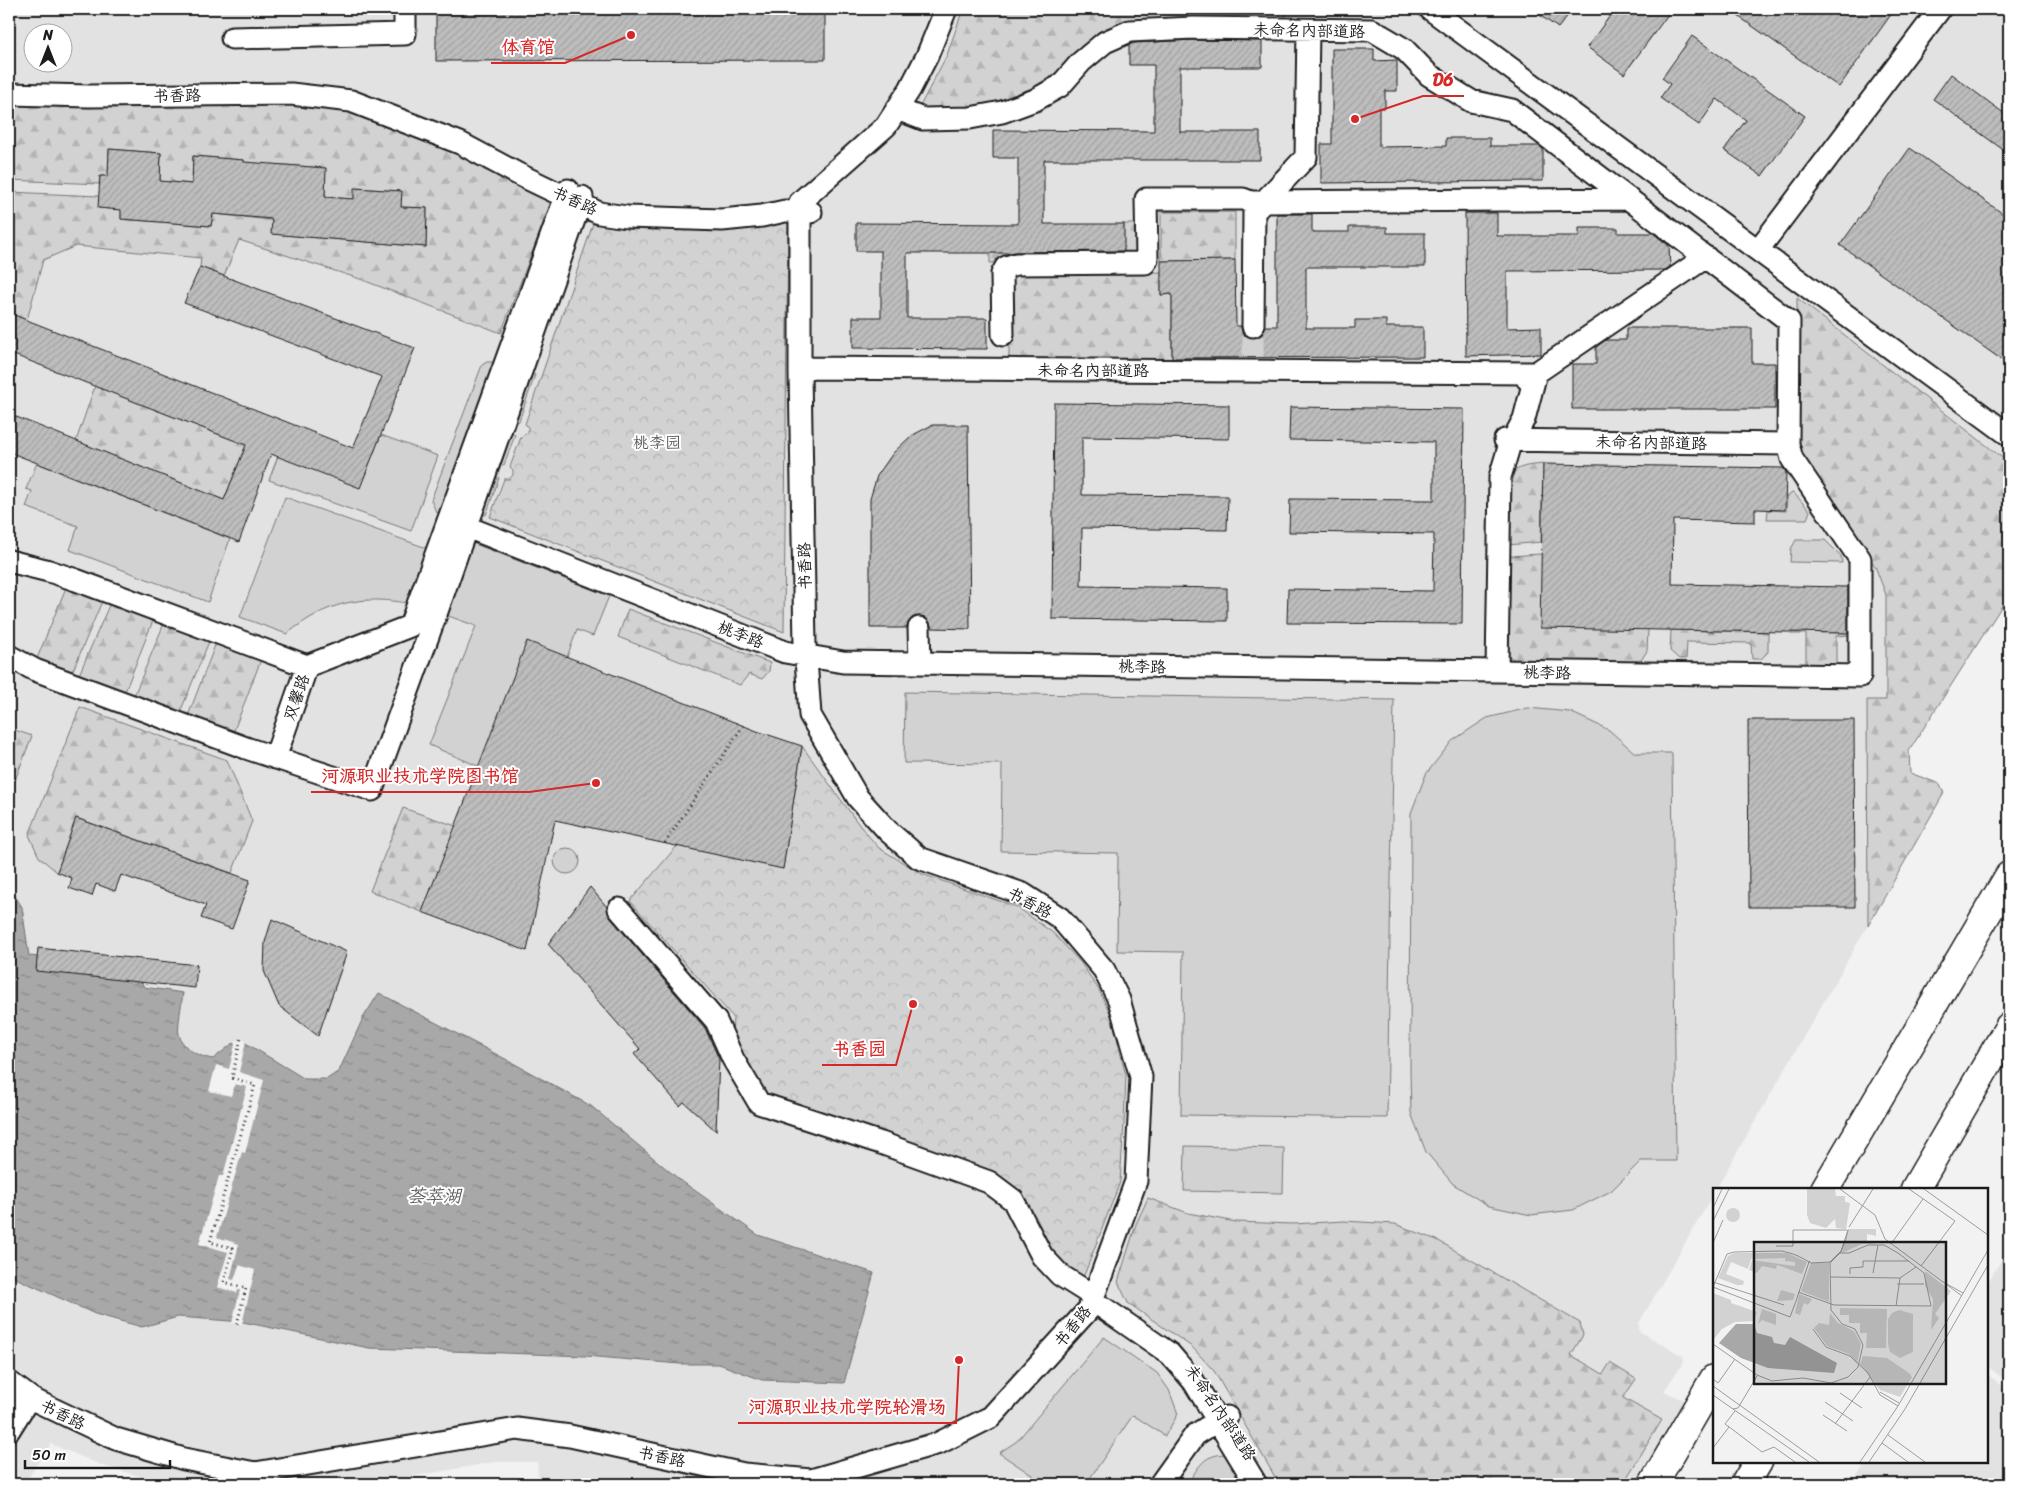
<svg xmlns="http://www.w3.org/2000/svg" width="2018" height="1493" viewBox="0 0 2018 1493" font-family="Sriracha,'LXGW WenKai TC',sans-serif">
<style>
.built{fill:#e2e2e2;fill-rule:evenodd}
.grass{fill:#d2d2d2;stroke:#777}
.forest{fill:url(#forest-firs);stroke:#777}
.park{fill:url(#park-crowns);stroke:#777}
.water{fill:url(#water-ripples);stroke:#707070}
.pier{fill:#f2f2f2}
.building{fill:url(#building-hatch);stroke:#1c1c1c}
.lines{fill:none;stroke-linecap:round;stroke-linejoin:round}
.minor-tunnel{stroke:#d2d2d2;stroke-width:21;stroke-dasharray:21 11;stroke-linecap:butt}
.minor-casing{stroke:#1c1c1c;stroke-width:25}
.primary-casing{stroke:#1c1c1c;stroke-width:31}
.path{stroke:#1c1c1c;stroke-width:3;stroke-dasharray:1 4;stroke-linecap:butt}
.minor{stroke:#fff;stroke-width:21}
.primary{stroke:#fff;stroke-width:28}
.labels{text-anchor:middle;stroke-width:4;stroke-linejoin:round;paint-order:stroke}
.street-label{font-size:16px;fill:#1c1c1c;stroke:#fff}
.park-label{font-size:16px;fill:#5c5c5c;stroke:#fff}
.water-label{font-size:18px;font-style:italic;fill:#5b5b5b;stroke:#fff}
.inset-road{fill:none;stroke:#9c9c9c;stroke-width:1}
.view{fill:#1c1c1c;fill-opacity:0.15;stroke:#1c1c1c;stroke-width:2.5}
.inset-edge{fill:none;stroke:#1c1c1c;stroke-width:2.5}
.leader{fill:none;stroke:#d62828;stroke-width:2}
.callout-dot{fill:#d62828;stroke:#fff;stroke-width:2}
.callout-label{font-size:18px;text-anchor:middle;font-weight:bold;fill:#d62828;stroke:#fff;stroke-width:4;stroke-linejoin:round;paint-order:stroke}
</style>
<defs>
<pattern id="forest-firs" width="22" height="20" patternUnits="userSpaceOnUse" patternTransform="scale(1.25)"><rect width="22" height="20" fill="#d2d2d2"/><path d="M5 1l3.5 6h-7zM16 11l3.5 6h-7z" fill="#b4b4b4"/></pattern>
<pattern id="park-crowns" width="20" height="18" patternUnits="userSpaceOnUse" patternTransform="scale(1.25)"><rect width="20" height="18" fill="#d2d2d2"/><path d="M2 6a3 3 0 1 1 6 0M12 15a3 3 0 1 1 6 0" fill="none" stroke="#b4b4b4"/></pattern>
<pattern id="water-ripples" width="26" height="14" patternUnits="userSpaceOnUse" patternTransform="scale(1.25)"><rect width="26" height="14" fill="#a8a8a8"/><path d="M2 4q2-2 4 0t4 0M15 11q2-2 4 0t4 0" fill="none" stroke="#888"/></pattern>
<pattern id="building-hatch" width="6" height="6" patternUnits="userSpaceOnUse" patternTransform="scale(1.25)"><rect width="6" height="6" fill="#bdbdbd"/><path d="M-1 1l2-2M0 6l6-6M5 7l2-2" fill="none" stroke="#a2a2a2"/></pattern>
</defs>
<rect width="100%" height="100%" fill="#f2f2f2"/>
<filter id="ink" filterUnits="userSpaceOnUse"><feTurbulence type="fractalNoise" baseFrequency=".02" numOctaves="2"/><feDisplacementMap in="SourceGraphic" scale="10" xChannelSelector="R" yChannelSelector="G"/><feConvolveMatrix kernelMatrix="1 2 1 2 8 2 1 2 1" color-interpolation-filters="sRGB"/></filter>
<g filter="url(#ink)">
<path class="built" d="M9,9h2000v593l-4,-1 -96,150 1,22 30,11 4,9 -228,396h-2v4l-75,130v8l44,25 1,5 -20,30 23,11 -49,82h-1099l-2,-22h-42l-126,22h-203l-65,-19 -50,-21 -27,40h-15zM32,32h30v30h-30z
M2009,1247v136l-22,-17v-82z
M1987,1374l22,17v93h-158l16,-22h120z"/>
<path class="grass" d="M487,362h6l5,3 -54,149 -8,-2 -5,-12 51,-135z
M527,373l8,2 -16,46 -4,1 -5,-1z
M507,429l8,6 -11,30h-9z
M381,435l57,21 -27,75 -142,-51 9,-24 82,31z
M37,463l193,76 -22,63 -138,-52 8,-24 -52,-19 6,-16 -6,-2z
M493,471l6,7 -13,37 -8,-2z
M1793,492l17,19 -3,8h-40l1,-9 18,1 1,-14z
M285,497l147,53 -20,54c-51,-10 -85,-2 -125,30l-47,-17z
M1796,540h29l16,16 1,7 -52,-1 1,-13z
M467,541l142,55 -16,40 -16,-6 -10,27 -89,109 -49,-21 47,-119 -33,-12z
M905,692l489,8 -7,418 -206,-3 2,-163 -66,-1 1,-98 -117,-2 1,-87 -98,-1z
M1528,708l42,4 39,18 26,23h37l4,408h-35l-30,30 -38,19 -42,5 -42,-9 -36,-22 -27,-32 -15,-39 -1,-42 1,-258 15,-39 26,-33 35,-23z
M554 861a13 13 0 1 1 26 0a13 13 0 1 1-26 0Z
M1185,1146l99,2 -1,45 -99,-2z
M1104,1337l53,36 12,17 9,24 -13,22 -32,-21 -47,69h-41l-46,-31 18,-12z
M1226,1454l23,30h-62c13,-18 15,-29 39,-30z"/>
<path class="forest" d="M963,9h323v10l-185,14 -42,38 -27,17 -33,13 -39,7 -20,2 -21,-2 28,-53z
M297,104l51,6 115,45 60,30 28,18 -50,130 -141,-54 -121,-39 -15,36 -24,-9 1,-9 -125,-12 -33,14 -16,60 -18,-7v-121l90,4v12l11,1 12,-18 -1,28 90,7 2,-12 59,6v14l154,13 1,-39 -26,-1v-16l-46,-3 -1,11 -29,-2v-29l-54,-4 -28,26 1,-30 -51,-4 -1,28 -32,-3 1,-28 -52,-4 -1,27h-8l-1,8 -90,-4v-75z
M1161,212h74v48l-74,1z
M1124,224h13v38l-147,1v-10h133z
M1161,272v23l11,-1v66l-163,1v-87z
M1797,298l212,165v139l-4,-1 -96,150 1,22 30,11 4,9 -76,133 -1,-226h19v-105l-11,-29 -76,-111z
M95,386l151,59 -22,55 -148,-59z
M1543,464l-2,78 -33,3c0,-18 -8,-70 12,-77 7,-3 16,-3 23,-4z
M1541,554l107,76 -1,21 -7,11 -125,-2 -8,-5v-97l3,-2z
M67,585l36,14 -32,76 -35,-14z
M110,603l44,15 -30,76 -46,-17z
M628,609l142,54 -1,8 -7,8 -13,-5 -9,11 -122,-48z
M165,621l45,18 -31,76 -46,-17z
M1671,630l97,2v20l-7,7h-9l-1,-16 -64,-1 -1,17h-7l-9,-8z
M1791,632l60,1v2l-15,1v28h-30v-30h-15z
M217,640l45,17 -29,76 -45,-17z
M80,707l147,53 25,61 -20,52 -156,-55 -19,54 -18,-15 -10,-22z
M9,728l23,8 -23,60z
M403,808l53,18 -34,86 -52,-21z
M1148,1198l40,15 48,9 57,2 51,-3 51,3 42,16 143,83 3,12 -12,20 32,19 7,-11 26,16 -13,19 39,22 -39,64h-344l-65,-113 -22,-24 -64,-44 -10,-21 18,-58z"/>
<path class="park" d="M788,217l-4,415 -294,-115 14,-38h5l4,-4v-5l-3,-3 11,-30 7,-5v-5l-3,-3 70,-206z
M802,746l58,80 19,22 43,26 95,33 36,26 28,30 18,27 13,27 14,59 -2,48 -4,58 -37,96 -34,-28 -29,-54 -250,-99 -17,-17 -21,-40 1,-23 -103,-116 47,-55 106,22z"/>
<path class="water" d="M9,886l13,21 7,49 103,10 12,21 39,6c-1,9 -6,35 -4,41 3,15 21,23 34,25l19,-15 12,-2 61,37h22l12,-8 24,-53 16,-25 134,70 78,43 89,74 78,55 116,38 -30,110 -82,-3 -43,-16h-39l-95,-8 -216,-8 -126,-26 -65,-5 -36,10 -47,-13 -86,-39z"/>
<path class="pier" d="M244,1040l2,1 -7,31 25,8 -19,73 -3,-1 -25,85 22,7 -9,35 4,1 5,-15 16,5 -13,54 -10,-1 8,-33h-2l-1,3 -20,-6 11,-35 -29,-8 20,-68h4l24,-89 -12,-3 -4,12 -22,-5 7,-26 13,4 7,-28z"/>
<path class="building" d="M436,9h389v51l-389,1z
M1531,9h42l-15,19z
M1615,9h57l-48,65 -37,-27z
M1728,9h167l-56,78z
M1692,36l113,80 -43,60 -38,-26 22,-30 -29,-21 -18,26 -39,-27 10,-14 -8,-6z
M1193,40l69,1v26h-82v65h80v28h-216v64h80v27l-108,1 -8,1h-101v65h80v31l-134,-1v-31h28v-66h-25v-28l162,1v-66h-25v-28l161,1v-66h-25v-20l4,-2z
M1332,49h42v12l23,-1v31h-12v17h-6v39l67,-1v-8h44v8h49l4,3v32l-222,2v-39h11z
M1951,74l58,43v37l-76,-55z
M1910,148l99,70v147l-169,-120z
M109,149l52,4 -1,28 32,3 1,-28 51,4v2l82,6 -1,29 29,2v-11l48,3 -1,16 26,1 -1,39 -155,-13 1,-15 -59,-5 -2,12 -90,-7v-9l-23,-2 2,-32h8z
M1465,213h32v23h82v-8h39v5h35l16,13 1,21 -5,3 -158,1v57l34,-1v27l-75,2z
M1277,214h35v18h37v-5h38v6h38v34h-119v61h49v-8h31v7h37v30l-251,1v-64l-11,1v-34l74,-1 1,66h5l1,7 5,4 5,1 7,-1 4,-4 3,-7h11z
M200,267l215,81 -55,140 -89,-34 -32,88 -230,-90v-38l215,86 22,-55 -237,-92v-40l344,135 29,-71 -198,-74z
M1626,328h126v35h23v46h-203v-45h24v-17l10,-7h20z
M1054,403l175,2v34l-147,-2v58l146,1 -1,34 -145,-2 -1,58 146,2v33l-175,-2z
M1290,407l174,2 -2,215 -175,-1 1,-34 145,2 1,-57 -145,-2 1,-33 144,1v-58l-145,-2z
M932,425h36l2,204 -38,-1 -3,-7 -4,-4 -6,-1 -7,2 -4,5 -1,5h-37v-129l7,-23 16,-23 18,-17z
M1543,464l240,4 3,4 -1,38 -30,-1v13l-82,-2 -1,64 176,3v46l-308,-5z
M527,641l230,90 45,15 -19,123 -228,-49 -28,131 -105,-39z
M1748,720h106l1,187h-106z
M76,818l174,62 -18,49 -31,-11 5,-13 -85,-30 -6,16 -19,-7 -4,12 -23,-8 3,-10 -15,-6z
M590,887l17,20 3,10 95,111 14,31 -3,72 -32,-29 -4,4 -46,-52 6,-5 -92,-105z
M272,919l75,33 -29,84 -39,-30 -15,-35 1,-29z
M38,948l159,17 -2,23 -159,-17z"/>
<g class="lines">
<path class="minor-tunnel" d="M1253,357v-31"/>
<defs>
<path id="minor" d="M1430,9l579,426
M232,38l173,-4v-25
M9,94l80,2 202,-2 60,7 109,42 58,31 81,39 28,4 95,3 40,-4 23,-5h15v163l5,271 5,70 48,83 30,33 31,27 104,36 37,24 44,52 15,30 22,77 -5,104 -47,128 -98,108 -52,26 -128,37 -67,-6 -174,-38 -53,-7 -262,44 -71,-14 -68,-20 -84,-40 -23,-17
M811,212l-11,-1v-9l86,-76 24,-37 17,-33 19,-47
M1758,250l182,-241
M1253,326l1,-114 52,-55 2,-127
M1003,335l-1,-61 4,-7 10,-3 129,-1 2,-4 -1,-60h97l8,3h13l366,-3
M800,368l736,5 -12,46 -15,28 -9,30 -3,194
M1527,379l179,-122
M1505,440l283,4
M449,520l336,132 58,10 1017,14v-117l-68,-100 -4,-15 1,-123 -277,-211 -41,-9 -42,-26 -25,-26 -32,-19 -179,-2 -63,3 -25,11 -24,20 -21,24 -25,14 -33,12 -32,6 -47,1 -26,-10
M9,561l40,10 27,9 231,86
M919,628l1,35
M9,656l26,14 211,78 126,42 63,-173 147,-420
M307,666l103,-40 158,-436
M275,758l32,-92
M619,909l97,112 17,38 26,44 122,40 108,39 24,18 29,56 18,19 27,17 5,8 78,54 24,28 62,102
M9,1430l15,-24
M1160,1484l35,-49 22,-14 10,-4"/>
<path id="primary" d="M1825,1189l184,-313
M1915,1189l94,-162
M1653,1484l61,-105
M1745,1484l13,-22"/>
</defs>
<use href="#minor" class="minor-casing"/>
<use href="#primary" class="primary-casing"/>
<path class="path" d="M665,843l78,-117
M237,1324l9,-36 -22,-6 9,-34 -23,-6 45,-157 -23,-7 9,-40"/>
<use href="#minor" class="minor"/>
<use href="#primary" class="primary"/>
</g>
</g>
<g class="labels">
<g class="street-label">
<text transform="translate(1309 30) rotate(1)" y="6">未命名内部道路</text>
<text transform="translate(177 95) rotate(-1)" y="6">书香路</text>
<text transform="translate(575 200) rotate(24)" y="6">书香路</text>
<text x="1093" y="376">未命名内部道路</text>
<text transform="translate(1651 442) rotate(1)" y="6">未命名内部道路</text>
<text transform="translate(804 566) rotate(-91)" y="6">书香路</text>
<text transform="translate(741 634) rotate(21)" y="6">桃李路</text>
<text transform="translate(1142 666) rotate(1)" y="6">桃李路</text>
<text transform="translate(1547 672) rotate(1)" y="6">桃李路</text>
<text transform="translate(296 697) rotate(-71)" y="6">双馨路</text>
<text transform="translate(1030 902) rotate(28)" y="6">书香路</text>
<text transform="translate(1072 1326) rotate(-51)" y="6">书香路</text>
<text transform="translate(1221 1412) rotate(56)" y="6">未命名内部道路</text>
<text transform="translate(63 1414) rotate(26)" y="6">书香路</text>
<text transform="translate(662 1456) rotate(12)" y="6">书香路</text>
</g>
<g class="park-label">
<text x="657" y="448">桃李园</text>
</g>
<g class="water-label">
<text x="434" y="1202">荟萃湖</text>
</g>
</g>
<g transform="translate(1713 1188)">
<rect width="275" height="275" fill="#f2f2f2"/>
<path d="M94,1h28l1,7h9v6l5,1 -4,26 -10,-1 -1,-9 -9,9 -16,-5 -3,-8zM13 27a7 7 0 1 1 14 0a7 7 0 1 1-14 0ZM68,102l14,4 -2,6 -16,1zM86,106l13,5 -4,6 -4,-2 -4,12 -5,-2zM127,120l47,1 -1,39h-20l1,-15h-7v-10h-11v-8h-9zM186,122l14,4v38l-13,6 -10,-6 -2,-8v-25l4,-6z" fill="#d2d2d2"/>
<path d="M135,41h28v7l-9,-2v8l9,2h-14l-20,9zM21,65h53l20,9 -5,12 -25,-9 -1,4 -14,-3 -5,7 -8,-3 3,-10 43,6v-4l-10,-1v-3l-34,1 -3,10 -17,-7 -5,12 18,7 -1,4h-6l-19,-7 10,-22zM212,83l26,20 -16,23 4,4 -8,12 2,-31 -8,-13zM0,105l18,7v3l26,9 -3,9 -19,1 -13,7 -9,11zM49,121l14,5v11l-14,-5 -4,4zM150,168l24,2 22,15 3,4 -12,20 -20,-7 -20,-26z" fill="#d2d2d2"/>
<path d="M98,75h18v39l-28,-11zM117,125l8,10 16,8 7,13 -4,20 -8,-10 -22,-8 -13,-18 5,-5 10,2z" fill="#d2d2d2"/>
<path d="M23,136h18l3,9 15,4 2,6 11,2 5,-8 47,26 -3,10 -66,-5 -27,-10 -22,-15z" fill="#a8a8a8"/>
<path class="inset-road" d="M127,1l35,26 10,24 77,57M196,1l46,32 -34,45M211,1l64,46M0,20l9,-19M0,33l16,-32M136,39l24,-38M0,55l10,-23M178,56l32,-45M63,58h17v-16h54M118,74l10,-10 5,-13 2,-9 -7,21 -11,11h1M160,85l5,-28M137,86v-6l13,-1v-6h46M117,89l70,1 -4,28M187,90l16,-11M0,94l71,23M184,96h27M234,96l16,9M85,104l36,13 97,1 -7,-33 -26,-20 -14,-8h-16l-19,8h-10M100,141l13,18 24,9 18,17 12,22 18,11M0,156l44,31 15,6 31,-3 28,5 17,-6 10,-10 5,-22 -8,-16 -13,-5 -11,-14 -1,-48 -19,1 -2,-1 -5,-3 -6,-3 -5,-2 -11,-3 -48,1 -7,2 -14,33 77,30 6,-16 13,-39 1,-1M0,191l5,4 17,-24M0,198l106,76M167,204l19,11M127,205l22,15M0,207l96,67M112,214l28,19M20,221l5,-1 19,-32M110,227l24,16M122,236l35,-47M15,238l34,26 12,-5 21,15M175,247l37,27M169,255l26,19M0,260l16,-21 -4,-3 10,-13M147,274l38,-56 90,-156M156,274l36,-53 83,-144"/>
<path class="view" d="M41,54h192v142h-192z"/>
<rect width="275" height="275" class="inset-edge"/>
</g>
<path class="leader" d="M631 35L565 63H491M1355 119L1423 96H1464M596 783L529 792H311M913 1004L896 1065H822M959 1360L956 1423H738"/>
<g class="callout-dot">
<circle cx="631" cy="35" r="5"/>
<circle cx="1355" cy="119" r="5"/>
<circle cx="596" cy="783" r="5"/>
<circle cx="913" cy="1004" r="5"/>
<circle cx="959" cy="1360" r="5"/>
</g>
<g class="callout-label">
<text x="528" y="53">体育馆</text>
<text x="1443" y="86">D6</text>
<text x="420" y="782">河源职业技术学院图书馆</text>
<text x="859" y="1055">书香园</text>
<text x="847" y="1413">河源职业技术学院轮滑场</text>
</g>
<rect width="2018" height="1493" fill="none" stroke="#fff" stroke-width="30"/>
<rect x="15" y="15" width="1988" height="1463" fill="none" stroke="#1c1c1c" stroke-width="2" filter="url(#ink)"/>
<g transform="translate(48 48)"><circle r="24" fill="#ffffff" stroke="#a4a4a4"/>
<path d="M0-4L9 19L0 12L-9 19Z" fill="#1c1c1c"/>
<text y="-8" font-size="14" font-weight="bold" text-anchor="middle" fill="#1c1c1c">N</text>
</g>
<path d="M25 1460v8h145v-8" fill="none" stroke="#1c1c1c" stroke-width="2.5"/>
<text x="32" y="1460" font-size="15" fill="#1c1c1c" stroke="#ffffff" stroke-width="4" paint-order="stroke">50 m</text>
</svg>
